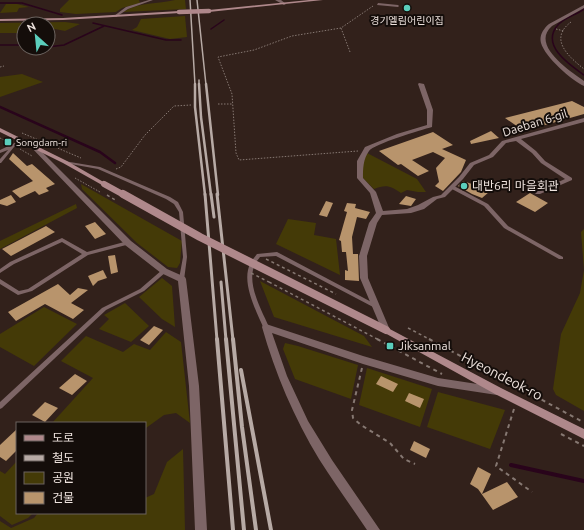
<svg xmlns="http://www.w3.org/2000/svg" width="584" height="530" viewBox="0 0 584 530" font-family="Ubuntu,'Noto Sans KR',sans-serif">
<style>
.green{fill:#443a07}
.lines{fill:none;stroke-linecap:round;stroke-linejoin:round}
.stream-far2{stroke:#29041b;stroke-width:1.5}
.stream-far1{stroke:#29041b;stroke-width:2.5}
.stream{stroke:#29041b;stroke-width:4}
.building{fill:#b8946c}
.path-far2{stroke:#867872;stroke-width:1;stroke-dasharray:1.5 1.5;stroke-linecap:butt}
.path-far1{stroke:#867872;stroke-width:1.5;stroke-dasharray:3 3;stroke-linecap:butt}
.path{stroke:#867872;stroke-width:2;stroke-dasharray:4 4;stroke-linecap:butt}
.lane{fill:#7d6566;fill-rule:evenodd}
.street{fill:#7d6566;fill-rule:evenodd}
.secondary{fill:#af888b;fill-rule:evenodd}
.rail-far3{stroke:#b7aaa5;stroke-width:1.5}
.rail-far2{stroke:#b7aaa5;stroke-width:2.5}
.rail-far1{stroke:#b7aaa5;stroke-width:3}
.rail{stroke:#b7aaa5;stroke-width:4}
.path-bridge{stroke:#867872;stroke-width:1.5;stroke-dasharray:3 3;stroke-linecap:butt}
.secondary-bridge-far2{stroke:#af888b;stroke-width:4.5}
.secondary-bridge-far1{stroke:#af888b;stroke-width:6}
.secondary-bridge{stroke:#af888b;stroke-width:8}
.poi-dot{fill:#5bcebc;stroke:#140d0a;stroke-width:1.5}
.labels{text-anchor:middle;stroke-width:4;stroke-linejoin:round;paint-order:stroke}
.far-poi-label{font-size:10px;fill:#eee3de;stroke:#140d0a}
.street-label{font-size:12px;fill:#eee3de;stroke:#140d0a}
.poi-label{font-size:12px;fill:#eee3de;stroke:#140d0a;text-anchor:start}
.near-street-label{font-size:14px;fill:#eee3de;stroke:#140d0a}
</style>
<rect width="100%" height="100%" fill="#32211b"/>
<path class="green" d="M69,0h70l1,3 -18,5 -6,4 -40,2 -16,-2v-3z
M175,0h10l1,9 -63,3c16,-10 35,-8 52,-12z
M6,4h11l12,3 -10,1 -2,4 -17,1z
M185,16l2,21 -17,2 -38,-9 5,-3 4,-8z
M65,22l15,2 -15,7 -10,-2 -7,3v-8h-24v9h-24v-10z
M22,74l21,8 -43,15v-20z
M367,153l50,26 9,13h-8l-11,-2 -6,3c-10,-7 -15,-9 -27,-4l-12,-12 1,-16z
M81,184l101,57 -2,22 -3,5 -9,-1 -31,-24 -55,-54z
M76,204l1,4 -77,41v-8z
M288,219l28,4 -2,12 22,4 4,36 -64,-31z
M584,229v182l-28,-16 -3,-6 8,-55 19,-41 4,-23 -3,-38z
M162,278l10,8 3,41 -13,-8 -23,-22z
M260,281l104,55 8,11 -98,-30z
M125,303l24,23 -18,16 -32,-13 10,-10 -5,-4z
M44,307l33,17 -43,42 -34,-19v-13z
M166,332l15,10 9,81 -14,-10 -12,2 -18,13 -1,-5h-93l41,-45 -32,-17 25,-25 37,16 11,-8 16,6z
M285,343l13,3 60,19 -7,34 -56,-20 -12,-30z
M367,368l65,21 -12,38 -61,-22z
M438,392l67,18 -15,39 -63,-22z
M183,449l2,81h-185v-9l11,7 23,-10 4,-5h107v-15l9,-4 13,-32z
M17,461v52h16l-5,5 -16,7 -12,-9v-45l5,3z"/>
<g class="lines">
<path class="stream-far2" d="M0,3h22l40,12
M584,9c-8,6 -21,9 -27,17 -16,20 13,39 27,49
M93,23l73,17h15
M211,29l13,-9
M0,45h24
M48,47l16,-2 40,-19"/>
<path class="stream-far1" d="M0,107l100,45 15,11"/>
<path class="stream" d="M511,465l73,16"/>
</g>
<path class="building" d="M572,101l12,6v7l-60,17 -19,-13z
M491,131l8,7 -28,6 -1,-3z
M433,132l20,13 -11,4 24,11 -5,12 -18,19 -8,-5 4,-4 -3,-14 9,-10 -12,-6 -21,8 17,11 -11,5 -17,-12 -3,1 -19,-14z
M13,153l14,13 5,-2 23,20 -9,4 3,3 -10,4 -4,-4 -15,7 -8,-7 21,-10 -24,-22z
M463,181l12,4 14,7 -7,6 -10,-4 -14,-8z
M530,193l18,10 -13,9 -19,-10z
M11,195l5,7 -9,4 -7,-2v-4z
M406,196l10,3 -5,7 -12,-2z
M326,201l7,2 -6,14 -8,-2z
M347,203l9,1 -1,4 15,4 -4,7 -9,-2 -5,20 1,17h5l1,27 -14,-1v-10l3,1 -2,-19h-4l-1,-11 -2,-1 8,-28 -3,-1z
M95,222l11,12 -11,5 -10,-13z
M46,226l9,6 -44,24 -9,-7z
M115,255l3,17 -7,2 -3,-18z
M103,270l4,8 -9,3 -5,5 -5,-10z
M58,284l12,11 8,-7 10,2 -17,13 13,7 -11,9 -28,-15 -29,17 -8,-9z
M154,326l9,4 -14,15 -9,-5z
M75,374l12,7 -15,14 -13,-7z
M381,376l17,8 -5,8 -17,-8z
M409,393l15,6 -4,9 -15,-7z
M45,402l13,6 -13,14 -13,-7z
M17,429v21l-11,11 -6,-4v-12z
M414,441l16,8 -4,9 -16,-8z
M478,467l13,7 -9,20 25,-12 11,15 -25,13 -15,-21 -8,-5z"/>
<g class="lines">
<path class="path-far2" d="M571,22c-23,17 -2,35 13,47
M341,28l-49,8 -38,14 -36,7 14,37 4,59 3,7 119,-9
M556,29l8,2
M350,52l-9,-24 32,-22
M0,67l4,-1
M218,104h15
M22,133l59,25
M0,138l6,3
M20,149l12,7
M116,169l5,-2 24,-32 29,-29 17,-1
M75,178l25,14"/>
<path class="path-far1" d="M107,195l10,6
M282,267l54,27
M269,282l110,58
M408,328l23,12"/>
<path class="path" d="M377,339l65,35
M429,339l154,83
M362,368l-10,42 1,8 8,7 29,18 14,16 11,5
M514,409l-18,57 36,26
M561,434l23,12"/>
<path class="lane" d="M149,0h4l-25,9 -12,8 -2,-1 12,-9z
M275,0h6l5,4 -2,1z
M378,3l20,2 1,1 -1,1 -21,-2z
M21,140h1l2,1 -10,6 -13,16h-1v-4l8,-9 -8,3v-3z
M64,161l36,6 70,30 8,5 5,10 4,45 -3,23 -2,1 -3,-2 4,-22 -4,-45 -5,-8 -8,-5 -68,-30 -33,-6h-1z
M450,186h4l34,18 20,22 55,31v2h-4l-55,-31 -20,-22 -34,-18z
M62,238l25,14 41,-11 2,2v1l-42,11 -56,36 -14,4 -18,-11v-5l19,12 9,-2 54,-35 -20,-12 -48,22 -14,9v-4l10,-7z
M277,252l102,54 1,1 -1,1h-4l-99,-52 -16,1c-1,2 -4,4 -5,7 -9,19 6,45 14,63l-1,2h-4c-7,-16 -20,-41 -16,-59 1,-6 5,-11 9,-16z
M164,269l2,1 1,1 -1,1 -22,19 -38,19 -104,98 -2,1v-7l102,-94 38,-19 22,-19z"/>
<path class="street" d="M584,5v3l-32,18c-22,19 18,45 32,55v5c-13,-6 -39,-29 -43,-43 -2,-7 2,-14 8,-19z
M419,83l5,1 9,26 -1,17c-11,3 -58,17 -63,24 -6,9 -6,17 -6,27l13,14 7,19 24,-2 11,-4 15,-8 8,-2 18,-18 11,-14 19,-8 13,-14 82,-23v4l-63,17 15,12 9,10 27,17v2l-32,14h-4l-1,-1 1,-1 29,-13 -24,-16 -9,-10 -16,-12 -10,2 -13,14 -19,8 -11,14 -18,18 -8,2 -13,10 -13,4 -29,2 -5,8 -10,33 1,22 22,52 -1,2 -3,1 -3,-1 -1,-2 -22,-52 -1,-22 10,-33 7,-10 -6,-20 -13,-15v-17l8,-14 32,-13 30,-9v-15l-9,-26z
M32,143l2,1 97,97 36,28 18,8 1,2 13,107 8,144h-12l-6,-144 -11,-105 -17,-8 -36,-28 -95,-99v-2z
M266,324l97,32 75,22 59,9 3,1 2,3 -2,3 -3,1 -59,-9 -75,-22 -91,-31 15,43 21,45 24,39 48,70h-13c-16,-24 -33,-47 -48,-71 -25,-41 -44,-86 -57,-132l1,-2z"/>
<path class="secondary" d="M309,0h14l-114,12 -2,-1 2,-1z
M179,11l2,1 -1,1 -117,7 -63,1v-2l63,-1z
M0,128l67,33 40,23 -3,2 -2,-1 -39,-22 -63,-31z
M386,327l115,61 83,41v10l-89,-45 -112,-62 -1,-2 1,-2z"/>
<path class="rail-far3" d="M190,0l5,85
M197,0l9,85
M199,80v5"/>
<path class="rail-far2" d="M195,84v23l10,88
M199,84l2,33 10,78
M206,84l12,111"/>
<path class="rail-far1" d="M205,194l12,146
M211,194l3,23
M217,194l16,146
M221,282l5,58"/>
<path class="rail" d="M217,339l16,191
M226,339l18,191
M233,339l9,88 14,103
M241,370l30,160"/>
<path class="path-bridge" d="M266,259l16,8
M251,273l18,9"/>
<path class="secondary-bridge-far2" d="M179,12l30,-1"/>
<path class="secondary-bridge-far1" d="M104,184l20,11"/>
<path class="secondary-bridge" d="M123,194l77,43 186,93"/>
</g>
<g class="poi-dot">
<circle cx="407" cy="8" r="4"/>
<rect x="4" y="138" width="8" height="8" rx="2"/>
<circle cx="464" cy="186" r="4"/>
<rect x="386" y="342" width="8" height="8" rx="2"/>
</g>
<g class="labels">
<g class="far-poi-label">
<text x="407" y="24">경기엘림어린이집</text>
<text x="16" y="146" text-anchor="start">Songdam-ri</text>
</g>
<g class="street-label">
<text transform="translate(535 123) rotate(-17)" y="4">Daeban 6-gil</text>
</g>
<g class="poi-label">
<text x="472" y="190">대반6리 마을회관</text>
<text x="398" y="350">Jiksanmal</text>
</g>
<g class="near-street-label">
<text transform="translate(502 376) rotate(27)" y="5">Hyeondeok-ro</text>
</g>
</g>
<rect x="16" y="422" width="130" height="92" fill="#140d0a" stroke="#6b635f"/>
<rect x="24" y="435" width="20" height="6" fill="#af888b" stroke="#6b635f"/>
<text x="52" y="442" font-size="12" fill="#eee3de">도로</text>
<rect x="24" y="455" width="20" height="6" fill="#b7aaa5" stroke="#6b635f"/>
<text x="52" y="462" font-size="12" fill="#eee3de">철도</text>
<rect x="24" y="472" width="20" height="12" fill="#443a07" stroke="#6b635f"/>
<text x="52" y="482" font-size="12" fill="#eee3de">공원</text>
<rect x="24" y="492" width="20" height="12" fill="#b8946c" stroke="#6b635f"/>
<text x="52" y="502" font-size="12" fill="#eee3de">건물</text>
<g transform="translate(36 36) rotate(333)"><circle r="19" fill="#140d0a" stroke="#6b635f"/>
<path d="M0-3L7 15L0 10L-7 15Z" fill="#5bcebc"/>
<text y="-6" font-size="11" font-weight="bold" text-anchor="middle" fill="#eee3de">N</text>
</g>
</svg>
